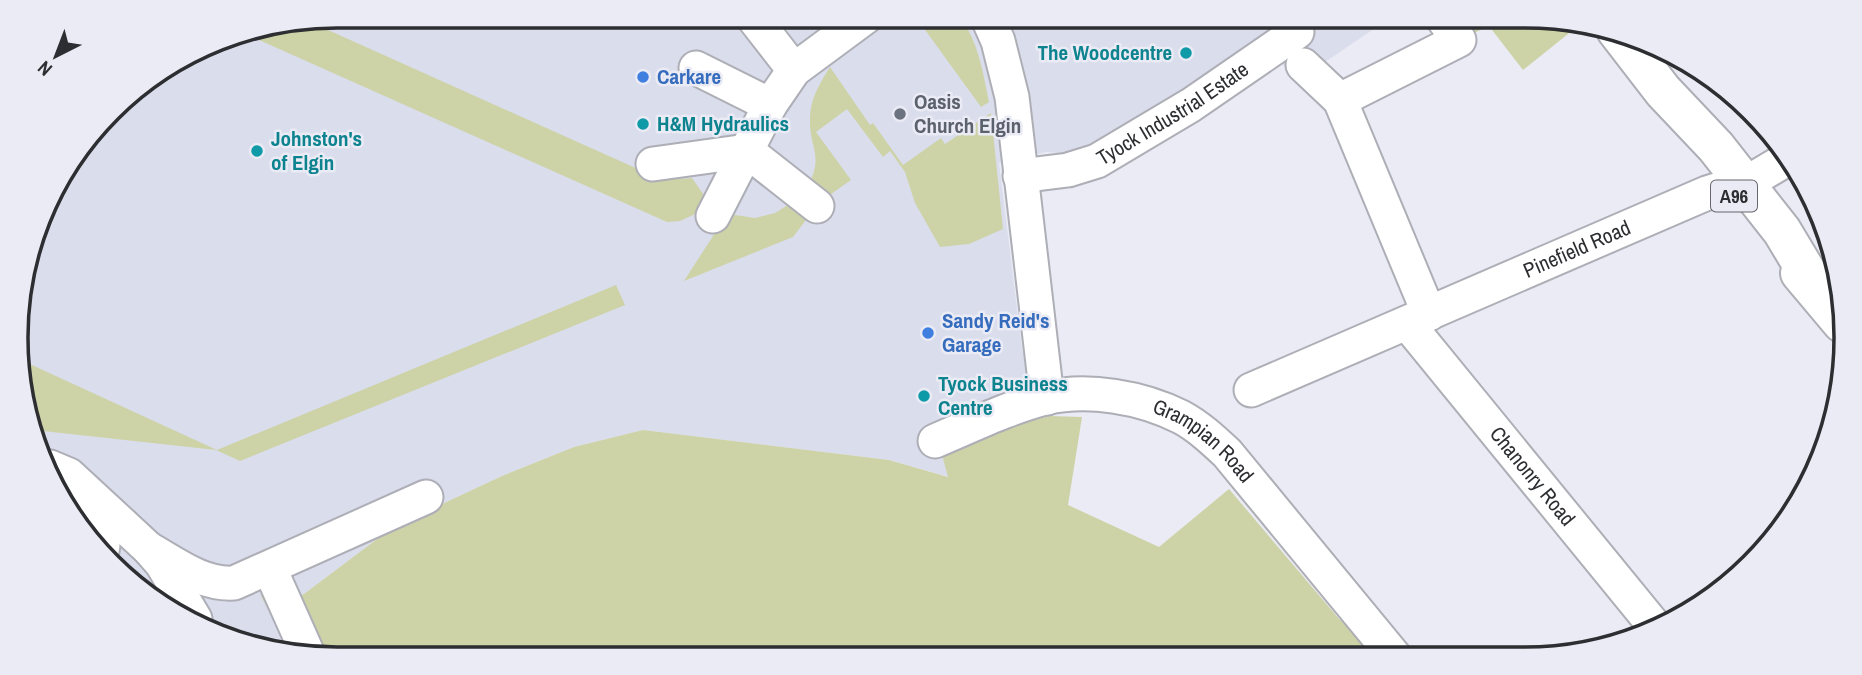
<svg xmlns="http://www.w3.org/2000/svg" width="1862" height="675" viewBox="0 0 1862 675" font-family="'Archivo Narrow',sans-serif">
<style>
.built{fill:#daddec}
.green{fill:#cdd3a6}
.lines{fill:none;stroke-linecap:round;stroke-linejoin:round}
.minor-casing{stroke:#adaeb6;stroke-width:37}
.highway-casing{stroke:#adaeb6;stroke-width:42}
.minor{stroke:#fff;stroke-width:33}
.highway{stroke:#fff;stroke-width:38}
.culture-dot{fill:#0f9aa8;stroke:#eaebf4;stroke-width:2.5}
.shop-dot{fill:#3f7fe0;stroke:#eaebf4;stroke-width:2.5}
.worship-dot{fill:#6b7280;stroke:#eaebf4;stroke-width:2.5}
.labels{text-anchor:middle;stroke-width:5;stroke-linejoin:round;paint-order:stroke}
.shield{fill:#eaebf4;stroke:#66676c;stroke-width:2}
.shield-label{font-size:19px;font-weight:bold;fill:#2d2e31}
.culture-label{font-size:21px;font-weight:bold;fill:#0d838f;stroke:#eaebf4;text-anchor:start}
.shop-label{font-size:21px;font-weight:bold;fill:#366cbe;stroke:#eaebf4;text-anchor:start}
.worship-label{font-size:21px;font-weight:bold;fill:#5b616d;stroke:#eaebf4;text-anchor:start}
.street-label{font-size:21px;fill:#2d2e31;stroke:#eaebf4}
.rim{fill:none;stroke:#2d2e31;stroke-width:3.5}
</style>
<rect width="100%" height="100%" fill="#eaebf4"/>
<path class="built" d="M338,16h1055l-71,48 -38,2 -17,-23 -188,119 -20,-9 -13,-1 -47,11 23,186 13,69 -26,8 -67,29 7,22 -60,-17 -246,-30 -69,17 -72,29 -109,51 -89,67 -27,13 -16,-11 25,47 -8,8 -24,-3 -112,-55 -72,-77 -48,-115 -3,-106 40,-118 67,-82 108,-62z"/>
<path class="green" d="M915,16h44c19,24 24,56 30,86l-8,5z
M1441,16h84l51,7 2,3 -55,44 -34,-44 -30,14z
M308,21l341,153 30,5 13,-1 16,23 -4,9 -24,11 -13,1 -426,-190z
M830,67l40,58 3,-2 30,42 38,-27 4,6 46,-31 12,116 -34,15 -29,3 -25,-44 -10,-31 -15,-21 -7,6 -36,-48 -31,23 35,48 -27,19 -17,-11c18,-34 2,-38 3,-70 0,-19 10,-35 20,-51z
M796,200l16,12 -19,25 -109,44 38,-59 13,-7 20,3 20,-5z
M616,285l9,20 -385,156 -24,-11 -182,-20 -12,-29 -1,-41 196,90z
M1050,416l32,1 -14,88 91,42 70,-58 111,131 5,-4 33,41 -640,1 -18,-2 -28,2 -354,1 -60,-8 7,-9 -25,-48 17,13 27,-13 89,-67 109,-51 72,-29 69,-17 246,30 59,17 -6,-22 67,-29z"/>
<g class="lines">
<defs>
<g id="minor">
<path d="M752,16l42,54"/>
<path d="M987,16l11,25 14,56 35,301"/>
<path d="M1303,65l37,35 89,214"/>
<path d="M696,68l74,37"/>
<path d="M1340,100l119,-60 -18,-24"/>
<path d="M653,164l94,-13 70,55"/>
<path id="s1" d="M1020,176l48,-6 29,-9 94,-56 106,-73 -11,-16"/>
<path d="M1745,184l42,-25"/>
<path d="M713,216l57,-111 24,-35 73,-54"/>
<path id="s2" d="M1407,323l250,306"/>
<path id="s3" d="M1251,390l456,-197 19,-6"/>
<path id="s4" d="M935,441c36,-15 72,-33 110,-43 43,-10 96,-1 136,19 17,9 32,23 46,36l168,204"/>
<path d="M50,467l19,8 80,74 13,15 33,55"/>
<path d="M80,503c16,15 27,25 22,48"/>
<path d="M149,549c27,15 53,36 85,34l192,-86"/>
<path d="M270,569l37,83"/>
</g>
<path id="highway" d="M1616,30l47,61 53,56 66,84 36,60
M1800,273l42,50"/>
</defs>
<use href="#minor" class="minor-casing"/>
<use href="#highway" class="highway-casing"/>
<use href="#minor" class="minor"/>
<use href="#highway" class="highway"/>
</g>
<g class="culture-dot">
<circle cx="1186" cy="53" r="7"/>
<circle cx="643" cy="124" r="7"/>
<circle cx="257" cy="151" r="7"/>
<circle cx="924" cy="396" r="7"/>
</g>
<g class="shop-dot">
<circle cx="643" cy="77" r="7"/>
<circle cx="928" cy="333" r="7"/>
</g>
<circle class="worship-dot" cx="900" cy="114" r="7"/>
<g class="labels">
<rect class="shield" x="1711" y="180.5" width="46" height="31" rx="5"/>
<g class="shield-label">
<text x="1734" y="203">A96</text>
</g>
<g class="culture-label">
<text x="1172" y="60" text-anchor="end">The Woodcentre</text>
<text x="657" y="131">H&amp;M Hydraulics</text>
<text x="271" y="146">Johnston's<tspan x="271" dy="24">of Elgin</tspan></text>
<text x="938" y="391">Tyock Business<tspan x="938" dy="24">Centre</tspan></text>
</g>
<g class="shop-label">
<text x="657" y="84">Carkare</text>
<text x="942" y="328">Sandy Reid's<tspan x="942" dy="24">Garage</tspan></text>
</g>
<g class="worship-label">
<text x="914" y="109">Oasis<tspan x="914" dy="24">Church Elgin</tspan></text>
</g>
<g class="street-label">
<text dy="7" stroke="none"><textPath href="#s1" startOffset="168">Tyock Industrial Estate</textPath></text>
<text dy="7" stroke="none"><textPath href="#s3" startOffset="355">Pinefield Road</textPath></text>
<text dy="7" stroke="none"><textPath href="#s4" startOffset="290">Grampian Road</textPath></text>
<text dy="7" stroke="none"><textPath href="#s2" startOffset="198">Chanonry Road</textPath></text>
</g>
</g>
<path d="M0 0H1862V675H0ZM337 28H1525A309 309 0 0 1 1834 337V338A309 309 0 0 1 1525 647H337A309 309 0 0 1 28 338V337A309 309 0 0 1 337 28Z" fill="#eaebf4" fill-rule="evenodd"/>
<path class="rim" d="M337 28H1525A309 309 0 0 1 1834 337V338A309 309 0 0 1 1525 647H337A309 309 0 0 1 28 338V337A309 309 0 0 1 337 28Z"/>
<g transform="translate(56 56) rotate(222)" stroke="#eaebf4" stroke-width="5" paint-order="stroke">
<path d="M0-5L12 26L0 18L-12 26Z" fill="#2d2e31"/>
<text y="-10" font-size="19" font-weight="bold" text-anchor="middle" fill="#2d2e31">N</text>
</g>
</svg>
